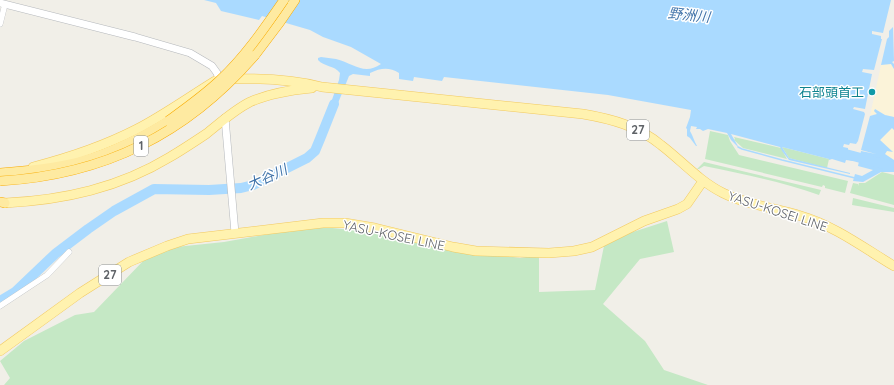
<svg xmlns="http://www.w3.org/2000/svg" width="894" height="385" viewBox="0 0 894 385" font-family="Quicksand,'Noto Sans JP',sans-serif">
<style>
.green{fill:#c5e8c5}
.sand{fill:#fbf3d9}
.water{fill:#aadaff}
.lines{fill:none;stroke-linecap:round;stroke-linejoin:round}
.stream{stroke:#aadaff;stroke-width:1.5}
.river{stroke:#aadaff;stroke-width:10}
.minor-casing{stroke:#b5b8bc;stroke-width:6}
.tertiary-casing{stroke:#b5b8bc;stroke-width:8}
.primary-casing{stroke:#f2c960;stroke-width:10}
.trunk-casing{stroke:#f9ab00;stroke-width:10}
.minor{stroke:#fff;stroke-width:5.5}
.tertiary{stroke:#fff;stroke-width:7}
.primary{stroke:#fff2af;stroke-width:9}
.trunk{stroke:#feeaa1;stroke-width:9}
.trunk-bridge-casing{stroke:#f9ab00;stroke-width:10;stroke-linecap:butt}
.trunk-bridge{stroke:#feeaa1;stroke-width:9}
.culture-dot{fill:#0f9aa8;stroke:#fff;stroke-width:1.5}
.labels{text-anchor:middle;stroke-width:3;stroke-linejoin:round;paint-order:stroke}
.shield{fill:#fff;stroke:#8f9295;stroke-width:1}
.shield-label{font-size:12px;font-weight:bold;fill:#5f6368}
.culture-label{font-size:13px;fill:#0d838f;stroke:#fff;text-anchor:end}
.street-label{font-size:13px;fill:#5f6368;stroke:#fff}
.water-label{font-size:14px;font-style:italic;fill:#4174aa;stroke:#fff}
</style>
<rect width="100%" height="100%" fill="#f1efe8"/>
<path class="green" d="M710,131l18,4 2,6 9,14 109,26 -3,12 -20,-5v-2l-2,-1 -1,2 -117,-28z
M734,137l47,11 6,11 -44,-11 -9,-8 1,-1z
M782,147l47,12 -2,9 -38,-10z
M704,162l117,28 -2,5c-37,-13 -76,-21 -115,-29l-5,3h-2z
M882,172l12,3v30l-44,-12 3,-10 5,1v2l1,-3h6z
M853,198l41,10v4l-42,-7z
M667,221l7,31 -34,7 -37,45 42,37 19,29 44,15h-704l6,-7 -10,-17 24,-20 51,-26 19,-3 51,-53 21,-11 58,-6 90,-16 84,9 51,13 71,10 19,-3v37l56,-2 10,-49z"/>
<path class="sand" d="M886,63l5,1 3,5v48l-9,-2 -10,-6 2,6 -3,-1 -4,2 11,-51z
M892,128l2,2v30l-9,-6 2,-3h5l-12,-11z"/>
<path class="water" d="M204,0h687l-8,33 -11,-2v3l9,2v3h1l-8,31 -11,-1 -1,3 10,2 -7,35 -11,-2 -1,2 11,3 1,2 -7,27 -2,3 -6,-1 -1,2 -5,-1 -1,3 5,1v3l7,1 -2,9 -7,-1 -1,3 -13,-4 -3,1v-1l-47,-12 7,11 61,15v1l-61,-14 -7,-9 -2,-4 -49,-13 8,14 -8,-8 -4,-7 -19,-4 -5,2 -3,-2h-4l1,-2 -6,-1 -1,5c3,5 4,10 7,15h-1l-6,-8 -3,-2v-7l-1,-1 4,-11 1,-7 -83,-15 -164,-18 -2,4 -28,-4 -1,4 -14,-2v-6c-10,-6 -18,-5 -29,0v3l-17,-2 -4,2 -15,37 -2,-1 -2,6 -3,-1 2,-6h-1l11,-31 1,-7c-6,-8 -16,-6 -22,-13v-2l3,-1c5,1 10,1 15,2 17,4 28,17 45,5l-30,-17 -28,-10 -13,-7 -48,-14 -3,4 -38,-9 -5,-8z
M893,27l1,34 -2,1 2,2v5l-3,-5 -10,1 6,-26 2,-2v-6z
M875,109l10,6 9,2v13l-2,-2 -12,12 13,12 -6,-1 -2,3 9,6v12h-13l-18,10 -10,-1 2,-7 7,2 11,-6 -15,-4 3,-15 15,3 -15,-4 9,-34 7,-2 -3,-3z"/>
<g class="lines">
<path class="stream" d="M738,147l4,2 40,11 73,18"/>
<path class="river" d="M842,153l52,14
M0,301l15,-9 40,-38 33,-25 26,-18 40,-22 55,1 32,-2 12,-3 54,-27 8,-7 5,-12 14,-35"/>
<defs>
<path id="minor" d="M0,24l5,-20
M0,306l47,-31 22,-23"/>
<path id="tertiary" d="M0,3l135,34 55,16 22,13 5,7 2,6
M225,118l10,115"/>
<path id="primary" d="M228,79c31,-1 63,0 94,8l261,27c29,5 55,12 78,31 21,16 38,36 62,48 24,12 52,15 78,23 34,10 63,32 93,50
M33,167c35,-9 71,-21 104,-38 27,-14 52,-32 78,-48
M5,203c59,-3 114,-15 165,-46 12,-7 24,-15 36,-23 14,-11 28,-24 44,-32 20,-9 41,-12 62,-14
M0,351l80,-58 49,-31 38,-16 21,-7 135,-16h22l30,5 78,19 23,4 73,2 25,-2 18,-4 52,-26 34,-12 9,-5 16,-23"/>
<path id="trunk" d="M255,55l25,-33 15,-22
M0,173c25,-2 61,-5 85,-13 29,-9 57,-23 83,-39
M0,202l5,1"/>
</defs>
<use href="#minor" class="minor-casing"/>
<use href="#tertiary" class="tertiary-casing"/>
<use href="#primary" class="primary-casing"/>
<use href="#trunk" class="trunk-casing"/>
<use href="#minor" class="minor"/>
<use href="#tertiary" class="tertiary"/>
<use href="#primary" class="primary"/>
<use href="#trunk" class="trunk"/>
<defs>
<path id="trunk-bridge" d="M168,121c18,-13 35,-25 51,-40 25,-23 45,-52 65,-81
M0,181c104,-6 187,-47 255,-126"/>
</defs>
<use href="#trunk-bridge" class="trunk-bridge-casing"/>
<use href="#trunk-bridge" class="trunk-bridge"/>
</g>
<circle class="culture-dot" cx="872" cy="92" r="4"/>
<g class="labels">
<g class="shield">
<rect x="627" y="120" width="22" height="20" rx="3"/>
<rect x="134" y="136" width="14" height="20" rx="3"/>
<rect x="99" y="265" width="22" height="20" rx="3"/>
</g>
<g class="shield-label">
<text x="638" y="134">27</text>
<text x="141" y="150">1</text>
<text x="110" y="279">27</text>
</g>
<g class="culture-label">
<text x="864" y="97">石部頭首工</text>
</g>
<g class="street-label">
<text transform="translate(778 211) rotate(18)" y="5">YASU-KOSEI LINE</text>
<text transform="translate(394 235) rotate(12)" y="5">YASU-KOSEI LINE</text>
</g>
<g class="water-label">
<text transform="translate(689 15) rotate(6)" y="5">野洲川</text>
<text transform="translate(267 177) rotate(-24)" y="5">大谷川</text>
</g>
</g>
</svg>
